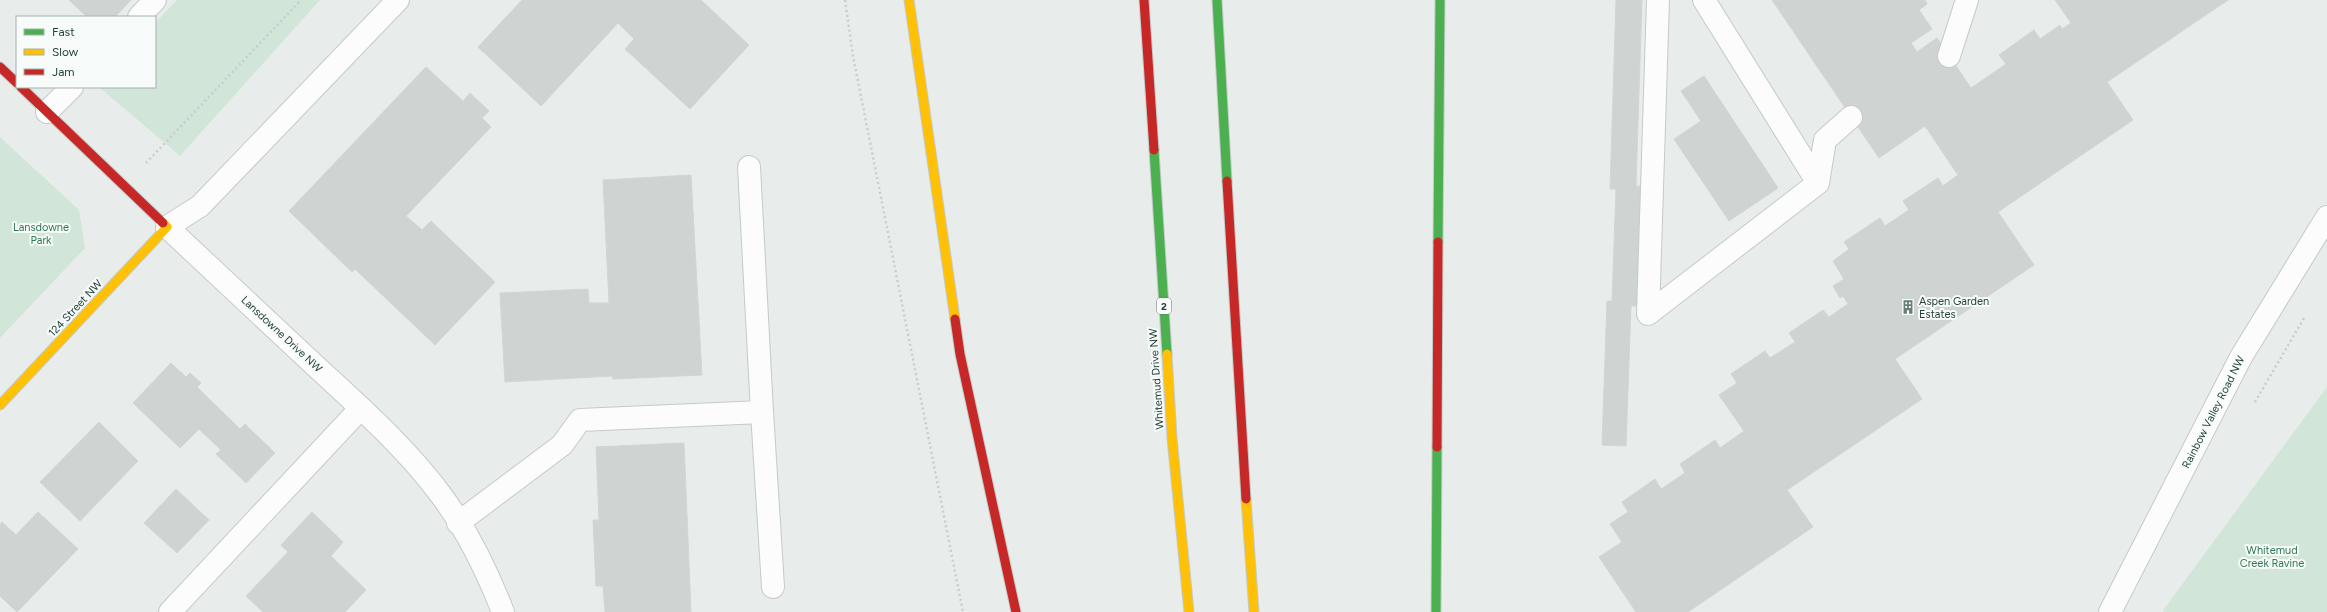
<svg xmlns="http://www.w3.org/2000/svg" width="2327" height="612" viewBox="0 0 2327 612" font-family="Figtree,sans-serif">
<style>
.green{fill:#d2e5d9}
.building{fill:#cfd4d2;stroke:#d1d6d4}
.lines{fill:none;stroke-linecap:round;stroke-linejoin:round}
.lane-casing{stroke:#c5cac8;stroke-width:24}
.street-casing{stroke:#c5cac8;stroke-width:24}
.fast-casing{stroke:#c3cac8;stroke-width:11}
.slow-casing{stroke:#c3cac8;stroke-width:11}
.jam-casing{stroke:#c3cac8;stroke-width:11}
.path{stroke:#c7cecd;stroke-width:2.5;stroke-dasharray:2 3;stroke-linecap:butt}
.lane{stroke:#fcfcfc;stroke-width:22}
.street{stroke:#fcfcfc;stroke-width:22}
.fast{stroke:#4caf50;stroke-width:9}
.slow{stroke:#ffc107;stroke-width:9}
.jam{stroke:#c62828;stroke-width:9}
.labels{text-anchor:middle;stroke-width:4;stroke-linejoin:round;paint-order:stroke}
.shield{fill:#f7fbf9;stroke:#647974;stroke-width:1}
.shield-label{font-size:10px;font-weight:bold;fill:#25413b}
.park-label{font-size:11px;fill:#2f7850;stroke:#f7fbf9}
.poi-label{font-size:11px;fill:#25413b;stroke:#f7fbf9;text-anchor:start}
.street-label{font-size:11px;fill:#25413b;stroke:#f7fbf9}
</style>
<rect width="100%" height="100%" fill="#e8edeb"/>
<path class="green" d="M177,0h143l-140,156 -81,-69h56v-64z
M0,137l79,73 6,38 -85,90z
M2327,387v225h-164l1,-3z"/>
<path class="building" d="M69,0h62l-16,17h-28z
M522,0h179l48,45 -59,64 -65,-60 9,-10 -16,-16 -77,83 -63,-59z
M1616,0h26l-6,186h6l-4,120h-7l-5,140 -24,-1 5,-144h5l4,-112h-6z
M1772,0h153l2,4 -8,6 13,19 -21,14 6,9 20,-14 34,50 35,-24 -7,-9 35,-25 6,9 20,-14 2,4 9,-6 -16,-23h173l-121,82 26,38 -135,92 36,53 -139,94 27,40 -135,91 26,37 -125,85h-52l-37,-55 23,-15 -12,-18 18,-12 -6,-10 33,-23 6,10 24,-16 -5,-9 35,-24 5,8 24,-17 -25,-36 18,-12 -6,-9 34,-23 5,7 25,-16 -6,-9 34,-23 6,7 19,-13 -5,-8 -3,2 -7,-12 11,-7 -11,-18 16,-12 -5,-7 36,-24 5,8 24,-16 -6,-9 35,-23 5,8 15,-11 -33,-49 -46,32z
M426,67l37,34 7,-8 19,18 -7,7 9,9 -85,89 16,14 9,-9 64,61 -60,63 -80,-76 -3,3 -63,-61z
M1704,76l74,112 -49,33 -55,-82 27,-18 -20,-30z
M691,175l11,200 -89,4 -1,-3 -107,6 -5,-89 88,-4 1,14h20l-6,-123z
M171,363l15,14 4,-4 11,10 -4,4 43,42 5,-5 30,29 -29,30 -30,-29 5,-4 -22,-21 -19,19 -47,-45z
M99,422l39,39 -58,60 -40,-39z
M684,443l7,169h-86l-2,-26h-7l-3,-66h6l-3,-73z
M176,489l33,31 -32,33 -33,-30z
M38,512l40,37 -61,63 -17,-16v-71l2,-3 14,13z
M312,512l31,30 -12,14 35,34 -21,22h-82l-17,-16 42,-44 -7,-7z"/>
<g class="lines">
<defs>
<path id="lane" d="M1658,0l-10,314 170,-131 7,-43 26,-23
M1704,0l114,183
M139,17l16,-17
M1949,56l18,-56
M47,112l25,-25
M167,227l33,-21 198,-206
M762,412l11,175
M458,523l104,-78 18,-25 182,-8 -13,-245
M170,612l191,-204"/>
<path id="street" d="M167,227c47,44 94,88 141,132 46,43 95,85 133,136 26,35 46,76 62,117
M2110,612l131,-255 86,-140"/>
<path id="fast" d="M1217,0l10,181
M1154,150l13,204
M1438,242l2,-242
M1436,612l1,-165"/>
<path id="slow" d="M909,0l46,319
M1167,354l5,84 17,174
M0,405l167,-178 -4,-4
M1246,499l8,113"/>
<path id="jam" d="M1144,0l10,150
M0,67l17,16
M21,87l142,136
M1227,181l19,318
M955,319l5,35 56,258
M1437,447l1,-205"/>
</defs>
<use href="#lane" class="lane-casing"/>
<use href="#street" class="street-casing"/>
<use href="#fast" class="fast-casing"/>
<use href="#slow" class="slow-casing"/>
<use href="#jam" class="jam-casing"/>
<path class="path" d="M845,0l8,56 110,556
M146,163l155,-163
M2255,402l49,-84"/>
<use href="#lane" class="lane"/>
<use href="#street" class="street"/>
<use href="#fast" class="fast"/>
<use href="#slow" class="slow"/>
<use href="#jam" class="jam"/>
</g>
<defs>
<symbol id="building-bare" viewBox="-9 -9 18 18"><path d="M-4-6H4V6H1V3H-1V6H-4ZM-2.5-4.3h1.7v1.8h-1.7ZM.8-4.3h1.7v1.8H.8ZM-2.5-1h1.7V.8h-1.7ZM.8-1h1.7V.8H.8Z" fill="#697d79" stroke="#f7fbf9" stroke-width="2.5" paint-order="stroke"/></symbol>
</defs>
<g fill-rule="evenodd">
<use href="#building-bare" x="1898" y="297" width="20" height="20"/>
</g>
<g class="labels">
<rect class="shield" x="1157" y="298" width="14" height="16" rx="3"/>
<g class="shield-label">
<text x="1164" y="310">2</text>
</g>
<g class="park-label">
<text x="41" y="231">Lansdowne<tspan x="41" dy="13">Park</tspan></text>
<text x="2272" y="554">Whitemud<tspan x="2272" dy="13">Creek Ravine</tspan></text>
</g>
<g class="poi-label">
<text x="1919" y="305">Aspen Garden<tspan x="1919" dy="13">Estates</tspan></text>
</g>
<g class="street-label">
<text transform="translate(75 308) rotate(-47)" y="4">124 Street NW</text>
<text transform="translate(282 334) rotate(43)" y="4">Lansdowne Drive NW</text>
<text transform="translate(1156 379) rotate(-94)" y="4">Whitemud Drive NW</text>
<text transform="translate(2213 412) rotate(-63)" y="4">Rainbow Valley Road NW</text>
</g>
</g>
<rect x="16" y="16" width="140" height="72" fill="#f7fbf9" stroke="#a3b1ad"/>
<rect x="24" y="29" width="20" height="6" fill="#4caf50" stroke="#a3b1ad"/>
<text x="52" y="36" font-size="12" fill="#25413b">Fast</text>
<rect x="24" y="49" width="20" height="6" fill="#ffc107" stroke="#a3b1ad"/>
<text x="52" y="56" font-size="12" fill="#25413b">Slow</text>
<rect x="24" y="69" width="20" height="6" fill="#c62828" stroke="#a3b1ad"/>
<text x="52" y="76" font-size="12" fill="#25413b">Jam</text>
</svg>
